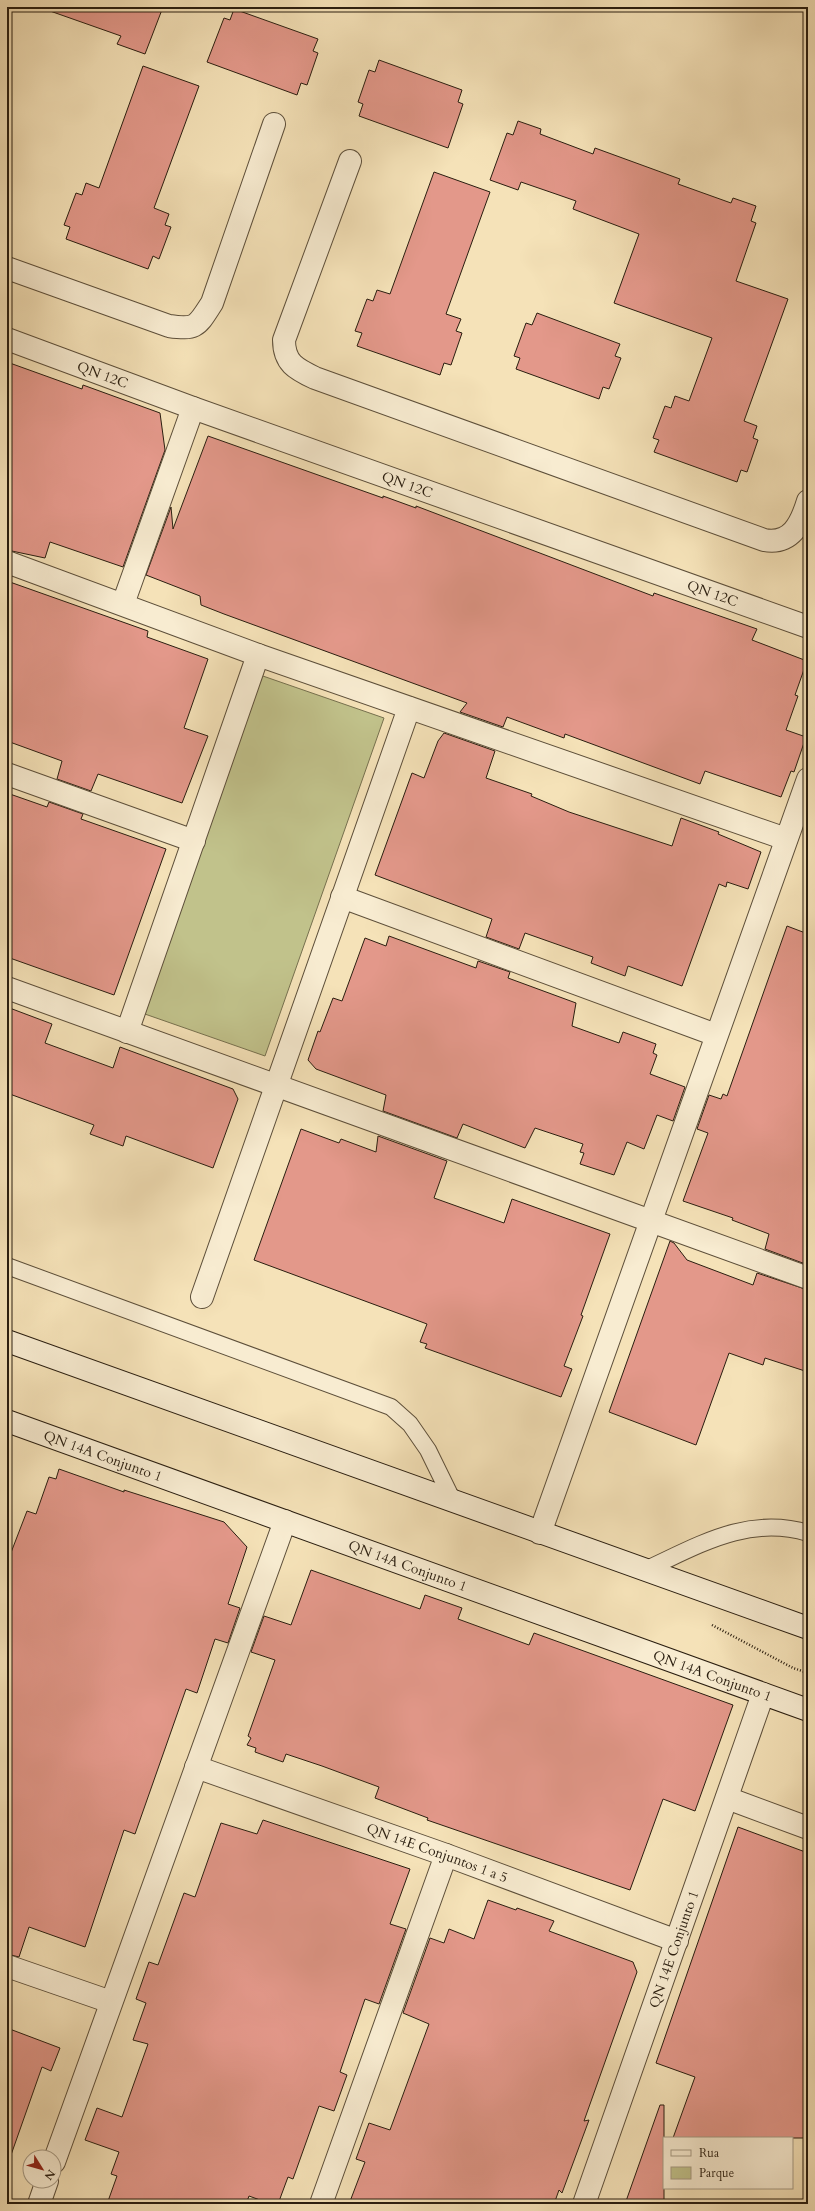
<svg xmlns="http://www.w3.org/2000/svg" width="815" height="2211" viewBox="0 0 815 2211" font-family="Cardo,serif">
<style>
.green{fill:#c1c28b;stroke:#76704e}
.building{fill:#e3988a;stroke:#2a1e10}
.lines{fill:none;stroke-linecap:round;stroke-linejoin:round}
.service-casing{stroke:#5d4f3a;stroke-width:18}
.minor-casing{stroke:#5d4f3a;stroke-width:24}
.secondary-casing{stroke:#2a1e10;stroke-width:24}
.path{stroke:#2a1e10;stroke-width:2.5;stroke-dasharray:1 2;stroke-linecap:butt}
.service{stroke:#f8ecd1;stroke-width:16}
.minor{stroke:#f8ecd1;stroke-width:22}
.secondary{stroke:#f8ecd1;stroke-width:22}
.labels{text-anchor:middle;stroke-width:3.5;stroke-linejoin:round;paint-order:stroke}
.street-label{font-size:14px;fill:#2a1e10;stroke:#f8ecd1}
</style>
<rect width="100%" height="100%" fill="#f5e2b8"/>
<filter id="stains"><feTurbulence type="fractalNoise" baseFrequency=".005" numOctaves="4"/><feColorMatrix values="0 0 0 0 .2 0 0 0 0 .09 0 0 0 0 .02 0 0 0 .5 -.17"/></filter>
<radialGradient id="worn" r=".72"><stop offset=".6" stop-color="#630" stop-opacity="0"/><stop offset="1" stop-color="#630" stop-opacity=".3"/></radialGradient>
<path class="green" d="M260,675l124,43 -119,338 -123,-43z"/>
<path class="building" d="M50,7h113l-18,47 -28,-10 4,-8 -71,-25z
M234,9l84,30 -5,12 5,2 -11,32 -6,-2 -4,12 -90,-33 17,-44 6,2z
M379,60l83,30 -4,12 5,2 -15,44 -89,-32 4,-12 -5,-2 11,-32 6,2z
M143,66l56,20 -45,122 15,6 -4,11 6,2 -12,32 -6,-3 -5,13 -82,-30 4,-12 -6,-2 12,-32 6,2 4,-12 13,5z
M518,121l23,8 -1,5 53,20 2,-6 85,31 -2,5 53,19 2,-5 23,8 -5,15 5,2 -20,58 52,18 -44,122 13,5 -4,12 5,2 -11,32 -6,-2 -4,12 -83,-30 5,-12 -6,-2 12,-32 6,2 4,-12 14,5 23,-63 -98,-35 25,-69 -66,-25 3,-8 -23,-8 -32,-11 -3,8 -28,-10 17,-47 6,2z
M434,172l56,20 -44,122 15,5 -5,12 6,2 -11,32 -7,-2 -4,12 -83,-29 5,-13 -7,-2 12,-32 6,2 4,-11 13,4z
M537,313l83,31 -5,12 6,2 -12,31 -6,-2 -4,12 -83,-30 4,-11 -6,-2 12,-33 6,2z
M7,362l75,27 1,-4 77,28 5,37 -42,117 -73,-25 -5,16 -38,-8z
M208,436l175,62v-2l33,12v-2l237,90 1,-3 103,36 -5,11 55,21 -12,34 3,1 -12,34 20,7 -12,35 -3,-1 -10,26 -76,-26 -5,13 -135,-50 -1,4 -57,-21 -4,10 -43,-15 7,-9 -243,-89 -23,-9 -1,-9 -54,-21 25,-68 2,22z
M7,581l141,50 -1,6 61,22 -24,69 24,8 -26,67 -84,-29 -7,17 -34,-12 5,-18 -55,-20z
M444,733l51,18 -9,27 46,16 -1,2 38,16 103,34 9,-28 38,14 -1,2 43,18 -13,37 -21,-7 -1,5 -7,-3 -37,102 -54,-20 -3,10 -34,-13 2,-6 -68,-24 -6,16 -33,-12 6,-18 -117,-44 37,-102 12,5 14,-37z
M7,793l40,14 2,-5 34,12 -2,5 85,30 -52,146 -107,-38z
M787,926l21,8v331l-43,-16 4,-15 -37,-14 1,-2 -50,-17 25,-68 -11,-4 12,-34 12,4 2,-5 4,2z
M389,936l87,32 2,-7 32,11 -2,6 68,25 -4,23 47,17 4,-11 33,12 -3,9 4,2 -7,19 35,13 -12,34 -16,-6 -13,34 -17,-7 -13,33 -34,-11 4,-11 -4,-1 3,-8 -48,-16 -10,20 -62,-24 -6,14 -74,-27 3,-16 -70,-26 -8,-9 10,-29 2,1 13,-34 9,3 23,-63 21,8z
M7,1007l45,17 -7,19 68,25 7,-21 113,42 5,10 -25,69 -87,-32 -3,10 -33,-12 4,-9 -87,-32z
M301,1129l38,14 2,-4 35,13 2,-16 69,25 -13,37 70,25 8,-24 98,35 -29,81 2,1 -19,50 8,3 -11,28 -136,-49 2,-4 -7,-2 7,-18 -173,-64z
M670,1241l4,2 13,17 66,25 4,-12 51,17v82l-43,-14 -2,7 -34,-12 -33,92 -87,-33z
M59,1469l65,23v-2l100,32 23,25 -19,57 12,4 -12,35 -13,-4 -18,54 -11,-4 -51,145 -11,-4 -39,117 -56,-20 -10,30 -12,-3v-391l20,-52 9,3 13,-37 7,2z
M311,1570l109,39 5,-14 37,13 -4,11 71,26 5,-12 199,72 -38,106 -32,-12 -33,91 -203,-70 1,-2 -53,-20 4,-11 -57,-21 -36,-12 -3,8 -28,-10 1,-4 -9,-3 4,-7 -3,-2 27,-76 -24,-8 13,-36 27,9z
M263,1820l147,49 -20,55 16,5 -27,75 -14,-5 -25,73 7,3 -13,36 -15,-5 -26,73 -5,-2 -10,27h-7l-22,-8 -3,8h-139l10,-28 -6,-2 8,-22 -34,-12 12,-32 25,9 26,-73 -15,-4 13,-37 -10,-4 13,-37 9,3 26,-72 11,4 26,-74 36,11z
M738,1827l70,26v285h-135l22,-61 -39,-14z
M488,1900l28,10 1,-2 37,13 -5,10 84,31 4,10 -53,149 5,-1 -27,73 -3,-3 -5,14h-205l16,-42 -9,-3 13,-36 21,7 39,-106 -26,-11 27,-75 14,5 5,-14 25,10z
M7,2028l53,20 -9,23 -9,-4 -31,88h-4z
M660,2105h4v99h-39z"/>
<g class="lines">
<defs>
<path id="service" d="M7,1266l384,141 19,17 18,26 25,51
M647,1569c52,-24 101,-54 161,-36"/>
<g id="minor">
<path d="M350,161l-66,179c0,23 12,29 31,38l449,162c27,5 37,-16 44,-39"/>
<path d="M7,268l162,58c28,4 28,0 43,-23l62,-179"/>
<path id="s1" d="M7,339l186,69 615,219"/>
<path d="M7,562l251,93 528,184"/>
<path d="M123,604l70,-196"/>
<path d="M7,774l187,67"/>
<path d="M342,897l374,138"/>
<path d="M7,988l801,290"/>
<path d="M127,1032l131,-377"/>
<path d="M202,1297l207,-589"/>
<path d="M540,1533l268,-754"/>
<path id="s2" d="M196,1767l250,88 231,86"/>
<path d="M727,1798l81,30"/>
<path d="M7,1966l104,36"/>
<path d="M54,2162l231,-641"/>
<path d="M39,2204l8,-23"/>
<path d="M321,2204l125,-349"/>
<path id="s3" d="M584,2204l179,-510"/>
</g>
<g id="secondary">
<path d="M7,1341l801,287"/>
<path id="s4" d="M7,1421l801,289"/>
</g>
</defs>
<use href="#service" class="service-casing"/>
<use href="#minor" class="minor-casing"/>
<use href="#secondary" class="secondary-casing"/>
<path class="path" d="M712,1625l81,43 15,5"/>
<use href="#service" class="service"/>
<use href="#minor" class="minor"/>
<use href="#secondary" class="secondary"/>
</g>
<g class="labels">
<g class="street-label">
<text dy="5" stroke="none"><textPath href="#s1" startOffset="102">QN 12C</textPath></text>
<text dy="5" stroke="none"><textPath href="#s1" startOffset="426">QN 12C</textPath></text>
<text dy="5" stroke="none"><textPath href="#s1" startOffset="750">QN 12C</textPath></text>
<text dy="5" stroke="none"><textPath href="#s4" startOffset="102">QN 14A Conjunto 1</textPath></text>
<text dy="5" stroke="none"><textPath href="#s4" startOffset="426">QN 14A Conjunto 1</textPath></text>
<text dy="5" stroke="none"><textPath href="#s4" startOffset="750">QN 14A Conjunto 1</textPath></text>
<text dy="5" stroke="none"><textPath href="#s2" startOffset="256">QN 14E Conjuntos 1 a 5</textPath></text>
<text dy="5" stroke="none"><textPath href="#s3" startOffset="270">QN 14E Conjunto 1</textPath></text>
</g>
</g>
<rect width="815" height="2211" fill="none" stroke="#f5e2b8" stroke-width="24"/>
<rect x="8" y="8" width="799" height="2195" fill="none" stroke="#2a1e10" stroke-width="2"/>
<rect x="12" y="12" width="791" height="2187" fill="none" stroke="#2a1e10"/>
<rect x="663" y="2137" width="130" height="52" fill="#f8ecd1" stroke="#a69a84"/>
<rect x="671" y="2150" width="20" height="6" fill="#f8ecd1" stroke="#a69a84"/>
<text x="699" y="2157" font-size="12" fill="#2a1e10">Rua</text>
<rect x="671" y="2167" width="20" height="12" fill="#c1c28b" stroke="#a69a84"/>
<text x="699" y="2177" font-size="12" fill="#2a1e10">Parque</text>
<g transform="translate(42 2169) rotate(127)"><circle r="19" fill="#f8ecd1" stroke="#a69a84"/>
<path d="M0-3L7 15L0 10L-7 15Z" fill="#8f2418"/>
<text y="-6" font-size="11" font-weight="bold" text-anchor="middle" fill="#2a1e10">N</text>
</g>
<rect width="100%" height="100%" filter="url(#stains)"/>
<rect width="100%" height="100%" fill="url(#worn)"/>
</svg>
